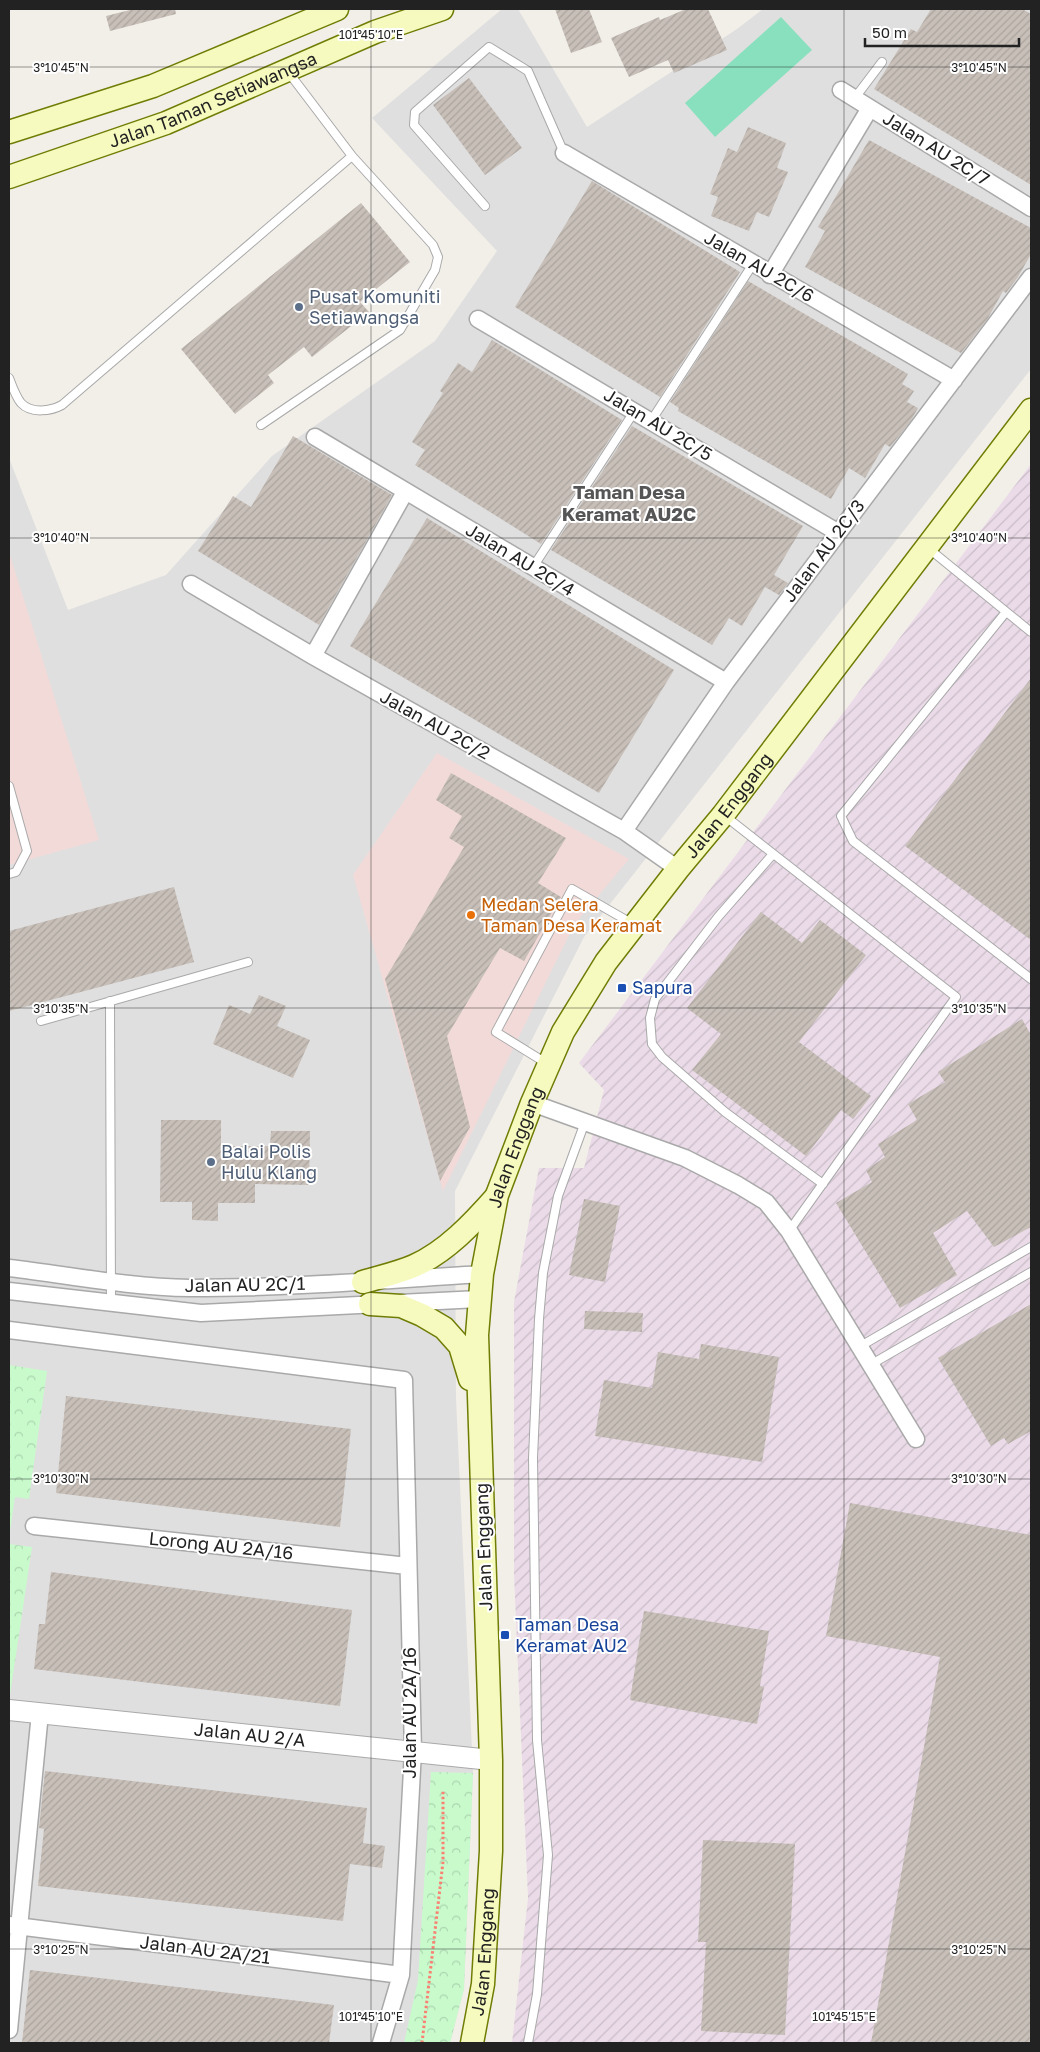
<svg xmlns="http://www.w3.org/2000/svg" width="1040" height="2052" viewBox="0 0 1040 2052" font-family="'Golos Text',sans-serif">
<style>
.residential{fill:#e0dfdf}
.commercial{fill:#f2dad9}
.industrial{fill:url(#industrial-furrows)}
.park{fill:url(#park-crowns)}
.pitch{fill:#88e0be}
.building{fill:url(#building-hatch)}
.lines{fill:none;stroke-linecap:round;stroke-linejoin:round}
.service-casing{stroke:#a9a9a9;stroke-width:10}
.minor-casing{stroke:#a9a9a9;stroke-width:19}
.tertiary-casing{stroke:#a9a9a9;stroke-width:22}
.secondary-casing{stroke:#707d05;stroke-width:25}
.path{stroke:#fa8072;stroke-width:3;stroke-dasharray:2.5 2.5;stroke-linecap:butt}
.service{stroke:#fff;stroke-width:8}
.minor{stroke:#fff;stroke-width:16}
.tertiary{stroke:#fff;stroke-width:20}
.secondary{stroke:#f7fabf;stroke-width:22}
.ticks{fill:none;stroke:#222;stroke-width:1;stroke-opacity:0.45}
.service-dot{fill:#5c6f8a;stroke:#fff;stroke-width:2}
.food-dot{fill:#e8710a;stroke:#fff;stroke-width:2}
.transit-dot{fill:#1a4fb4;stroke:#fff;stroke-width:2}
.labels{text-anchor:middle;stroke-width:4;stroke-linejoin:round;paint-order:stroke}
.street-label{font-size:18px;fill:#222;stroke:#fff}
.service-label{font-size:18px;fill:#4e5e75;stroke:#fff;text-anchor:start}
.food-label{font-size:18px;fill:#c56008;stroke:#fff;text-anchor:start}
.transit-label{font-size:18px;fill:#164399;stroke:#fff;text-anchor:start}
.neighbourhood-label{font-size:19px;font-weight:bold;fill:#555;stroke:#fff}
.ticks-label{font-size:12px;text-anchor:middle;fill:#222;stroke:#fff;stroke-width:4;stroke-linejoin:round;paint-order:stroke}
</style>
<defs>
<pattern id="industrial-furrows" width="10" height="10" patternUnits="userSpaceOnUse" patternTransform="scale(1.25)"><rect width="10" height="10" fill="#ebdbe8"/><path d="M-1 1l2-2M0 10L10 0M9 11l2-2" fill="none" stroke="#c9bcc7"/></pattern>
<pattern id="park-crowns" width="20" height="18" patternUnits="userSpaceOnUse" patternTransform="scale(1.25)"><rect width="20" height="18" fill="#c8facc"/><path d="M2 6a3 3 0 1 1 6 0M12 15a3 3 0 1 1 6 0" fill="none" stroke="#acd6af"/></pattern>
<pattern id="building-hatch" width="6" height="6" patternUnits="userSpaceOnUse" patternTransform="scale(1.25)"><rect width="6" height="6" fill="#c7bfb8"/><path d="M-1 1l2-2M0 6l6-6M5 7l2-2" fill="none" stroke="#aba49e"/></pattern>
</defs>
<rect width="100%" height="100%" fill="#f2efe9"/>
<path class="residential" d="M502,9h16l69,118 150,-98 26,-20h268v360l-447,568 -129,254 1,207 17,375 -9,216 -14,54h-441v-1585l59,152 98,-35 106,-119 163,-115 62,-90 -125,-133z"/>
<path class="commercial" d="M9,552l90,288 -90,25z
M437,753l192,106 -55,66 -131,266 -90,-316z"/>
<path class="industrial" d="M1031,464v1579h-519l16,-145 -14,-324v-272l25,-134h45l20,-78 -25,-27z"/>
<path class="park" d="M9,1365l38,6 -18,128 -14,-2 -6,41z
M9,1544l23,3 -22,148h-1z
M431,1772l42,1 -9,216 -14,54h-46l14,-63z"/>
<path class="pitch" d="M781,17l31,33 -97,87 -30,-34z"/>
<path class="building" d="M134,9h41l1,5 -66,17 -4,-15z
M555,9h34l13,33 -31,11z
M686,9h22l19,41 -53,23 -6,-13 -39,17 -18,-39 48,-21 1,3z
M931,9h91l9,5v171l-157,-96 37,-60 6,3z
M469,78l53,70 -37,27 -52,-70z
M748,127l38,16 -9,25 11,4 -19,45 -12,-5 -8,19 -38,-15 7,-19 -8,-3 18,-46 9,4z
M869,140l162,88v26l-13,23 -12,16 -3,-2 -15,27 -27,35 -156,-86 20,-36 -7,-4z
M592,181l148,91 -80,125 -145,-90z
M361,203l49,59 -50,40 9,10 -57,45 -8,-10 -36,28 6,8 -39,31 -54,-65z
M748,281l160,93 -6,10 12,7 -7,11 11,6 -8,14 -20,25 -5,-3 -20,34 -16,-10 -18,31 -153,-88 1,-3 -9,-6z
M492,340l130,80 -81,124 -126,-79 10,-15 -13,-8 31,-49 -3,-2 18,-28 14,9z
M632,426l171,100 -29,49 14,8 -9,12 -14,-8 -23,39 -13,-8 -17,27 -161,-95z
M293,436l99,59 -73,130 -121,-74 35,-55 18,11z
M427,518l247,152 -75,123 -249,-147z
M1031,678v262l-126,-94z
M451,773l115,65 -28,45 23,14 -37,64 -24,-13 -53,88 23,91 -30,54 -55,-202 79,-132 -15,-9 13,-22 -26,-16z
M174,887l20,75 -185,49v-80z
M761,912l41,31 18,-23 46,35 -67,87 72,54 -18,23 -12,-9 -35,46 -114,-86 29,-36 -34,-26z
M259,995l27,11 -9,20 33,14 -17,38 -80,-34 16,-39 21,9z
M1022,1019l9,16v192l-37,20 -27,-36 -34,22 24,42 -57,33 -64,-105 36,-21 -6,-12 19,-13 -7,-13 39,-24 -9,-16 37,-22 -7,-10z
M161,1120h60v26h49l1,-15h39l-1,54 -54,-1v19h-37v18l-26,-1v-18h-32z
M584,1199l36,7 -15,76 -36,-7z
M1031,1304v127l-23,13 -4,-6 -13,8 -53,-88z
M585,1311l58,2 -1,19 -58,-3z
M701,1344l78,13 -17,105 -167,-26 9,-56 48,8 6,-36 41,7z
M66,1396l285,33 -11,98 -284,-34z
M850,1503l181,32v508h-160l69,-386 -114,-21z
M51,1572l301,38 -12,96 -306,-37 5,-45h6z
M644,1611l125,20 -9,55 4,1 -7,37 -127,-24z
M45,1771l322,37 -4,35 22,3 -3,22 -32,-4 -7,57 -305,-35 6,-57 -5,-1z
M703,1840l92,4 -10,191 -84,-4 5,-89h-8z
M30,1970l304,35 -5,38h-307z"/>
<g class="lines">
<defs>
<path id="service" d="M854,99l28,-37
M485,206l-71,-81 1,-13 74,-65 39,24 36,82
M9,378c3,8 7,19 12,25 10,11 30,8 41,2l290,-249
M651,421l102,-157
M261,425l139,-95 35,-60 3,-13 -5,-12 -81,-89 -63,-83
M928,548l103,84
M533,567l101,-155
M1006,612l-165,204 12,25 178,138
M9,786l18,65 -11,21 -7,2
M725,816l231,181 -167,234
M773,854l-55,63 -63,82 -5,19 2,26 10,13 63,55 98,72
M110,1001l1,303
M41,1021l207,-59
M546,1063l-50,-31 76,-143 61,35
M859,1347l172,-100
M870,1365l161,-93
M528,2043l9,-49 11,-139 -11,-115 -4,-282 6,-139 4,-46 15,-77 27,-74"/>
<path id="minor" d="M841,90l190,118
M564,153l390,227
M770,275l100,-167
M478,319l359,213
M315,437l411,245
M191,584l122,72 311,175 54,38
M313,656l92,-164
M624,831l102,-149 305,-405
M532,1103l153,55 53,27 28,17 23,29 127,208
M9,1268c60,7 119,19 181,20 97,0 195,-8 292,-14
M9,1291l192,22 278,-14
M9,1330l395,50 9,371 -12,224 -20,68
M34,1526l374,40
M9,1925l392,50
M9,2030l31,-317"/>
<g id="tertiary">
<path id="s1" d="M9,1710l482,50"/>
</g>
<g id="secondary">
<path d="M9,132l144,-46 184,-77"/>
<path id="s2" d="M9,177l157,-54 209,-91 67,-23"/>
<path d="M363,1282c16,-5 35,-9 51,-16 32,-14 59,-43 82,-69"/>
<path d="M370,1304l31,2 21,9 22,13 16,18 10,33"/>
<path id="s3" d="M472,2043l11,-59 8,-133v-91l-14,-425 5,-61 15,-79 35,-92 31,-71 43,-70 72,-93 45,-54 308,-405"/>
</g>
</defs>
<use href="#service" class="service-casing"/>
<use href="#minor" class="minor-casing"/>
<use href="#tertiary" class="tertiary-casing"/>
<use href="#secondary" class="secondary-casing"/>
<path class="path" d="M422,2043l21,-181v-72"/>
<use href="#service" class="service"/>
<use href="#minor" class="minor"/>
<use href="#tertiary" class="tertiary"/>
<use href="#secondary" class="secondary"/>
</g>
<path class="ticks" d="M371,9v2034M844,9v2034M9,67h1022M9,538h1022M9,1008h1022M9,1479h1022M9,1949h1022"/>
<g class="service-dot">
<circle cx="299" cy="307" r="5"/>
<circle cx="211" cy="1162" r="5"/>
</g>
<circle class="food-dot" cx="471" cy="915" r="5"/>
<g class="transit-dot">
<rect x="617" y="983" width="10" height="10" rx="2.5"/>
<rect x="500" y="1630" width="10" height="10" rx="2.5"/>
</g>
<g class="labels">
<g class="street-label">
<text dy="6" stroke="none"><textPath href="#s2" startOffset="218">Jalan Taman Setiawangsa</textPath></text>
<text transform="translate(936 149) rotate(32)" y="6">Jalan AU 2C/7</text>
<text transform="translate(759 267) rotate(30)" y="6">Jalan AU 2C/6</text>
<text transform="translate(658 425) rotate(31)" y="6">Jalan AU 2C/5</text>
<text transform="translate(824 551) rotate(-53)" y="6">Jalan AU 2C/3</text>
<text transform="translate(520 560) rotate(31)" y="6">Jalan AU 2C/4</text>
<text transform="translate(435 725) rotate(29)" y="6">Jalan AU 2C/2</text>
<text dy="6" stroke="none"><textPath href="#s3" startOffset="1308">Jalan Enggang</textPath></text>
<text dy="6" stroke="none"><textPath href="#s3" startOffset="902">Jalan Enggang</textPath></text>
<text transform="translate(245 1285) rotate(-1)" y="6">Jalan AU 2C/1</text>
<text transform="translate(221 1546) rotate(6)" y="6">Lorong AU 2A/16</text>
<text transform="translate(484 1547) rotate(-92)" y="6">Jalan Enggang</text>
<text transform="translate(410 1713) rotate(-90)" y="6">Jalan AU 2A/16</text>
<text dy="6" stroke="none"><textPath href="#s1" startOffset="242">Jalan AU 2/A</textPath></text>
<text transform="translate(205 1950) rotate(7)" y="6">Jalan AU 2A/21</text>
<text dy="6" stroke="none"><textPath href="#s3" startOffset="92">Jalan Enggang</textPath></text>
</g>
<g class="service-label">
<text x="309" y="303">Pusat Komuniti<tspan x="309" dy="21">Setiawangsa</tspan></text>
<text x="221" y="1158">Balai Polis<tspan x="221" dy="21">Hulu Klang</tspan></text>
</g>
<g class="food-label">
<text x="481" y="911">Medan Selera<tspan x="481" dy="21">Taman Desa Keramat</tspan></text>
</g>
<g class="transit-label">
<text x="632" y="994">Sapura</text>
<text x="515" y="1631">Taman Desa<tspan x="515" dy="21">Keramat AU2</tspan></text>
</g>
<g class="neighbourhood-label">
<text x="629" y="499">Taman Desa<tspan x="629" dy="22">Keramat AU2C</tspan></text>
</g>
</g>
<g class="ticks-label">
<text x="371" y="39">101°45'10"E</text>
<text x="61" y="72">3°10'45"N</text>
<text x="979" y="72">3°10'45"N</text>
<text x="61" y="542">3°10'40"N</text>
<text x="979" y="542">3°10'40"N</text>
<text x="61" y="1013">3°10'35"N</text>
<text x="979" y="1013">3°10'35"N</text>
<text x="61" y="1483">3°10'30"N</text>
<text x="979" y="1483">3°10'30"N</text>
<text x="61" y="1954">3°10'25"N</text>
<text x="979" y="1954">3°10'25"N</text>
<text x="371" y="2021">101°45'10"E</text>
<text x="844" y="2021">101°45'15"E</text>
</g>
<rect width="1040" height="2052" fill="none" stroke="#222222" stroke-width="20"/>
<path d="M865 38v8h154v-8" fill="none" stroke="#222222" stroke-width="2.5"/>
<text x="872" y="38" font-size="15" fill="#222222" stroke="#ffffff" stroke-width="4" paint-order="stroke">50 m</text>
</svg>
